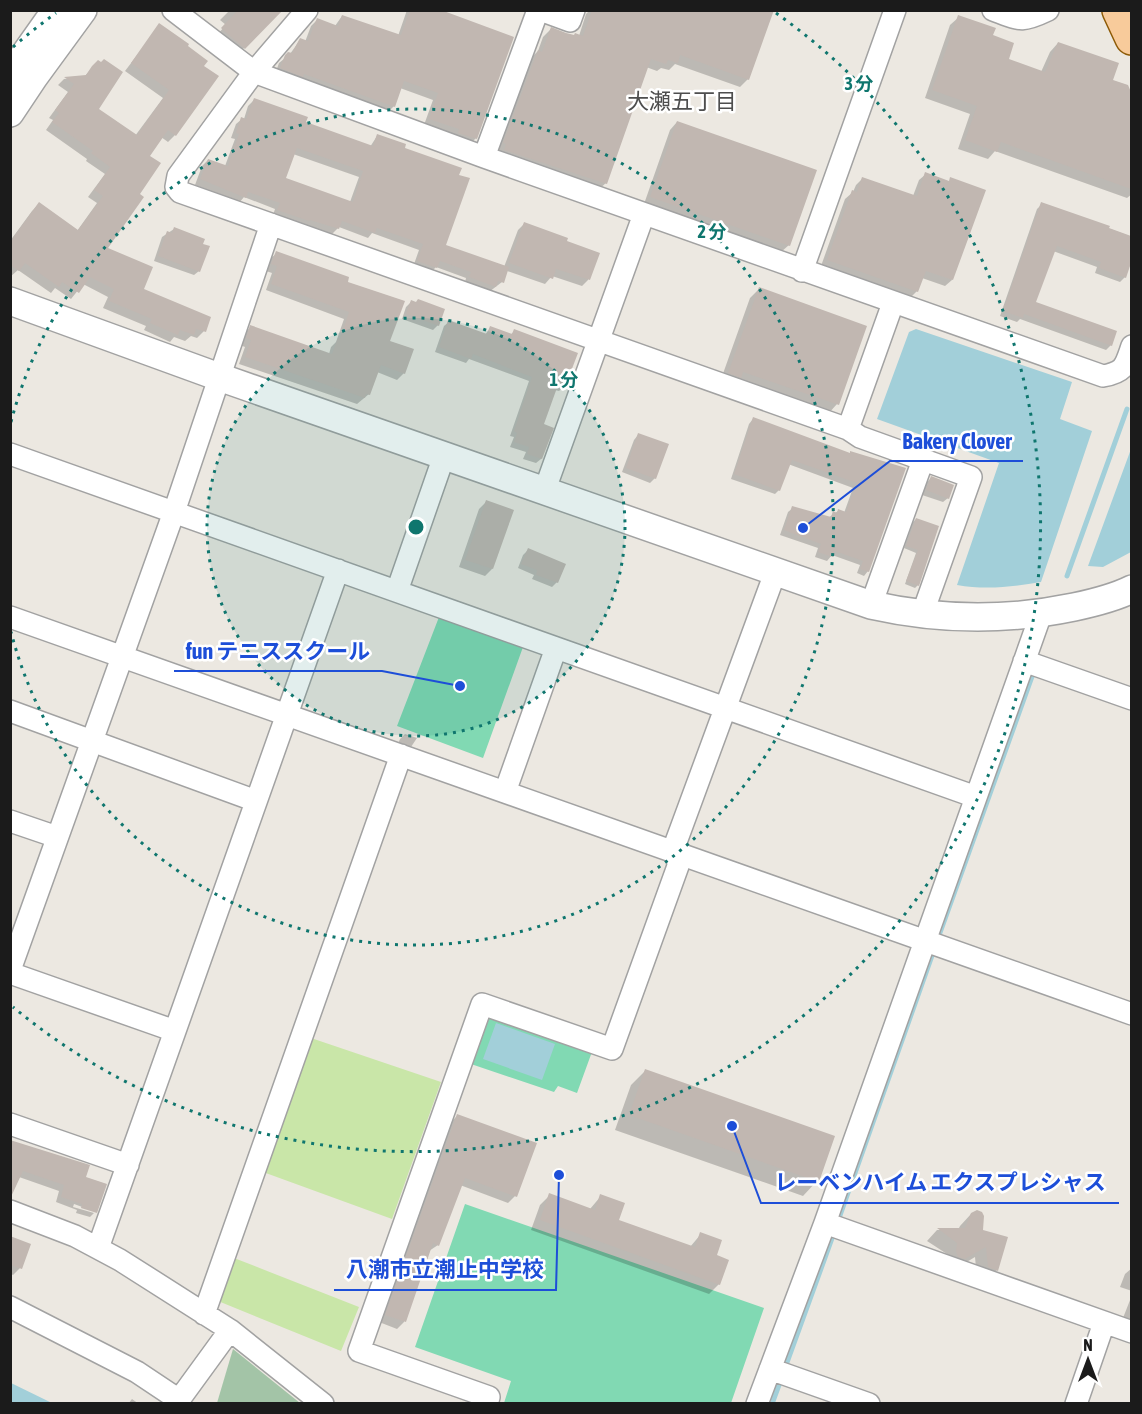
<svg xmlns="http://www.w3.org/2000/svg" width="1142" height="1414" viewBox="0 0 1142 1414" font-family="'Asap Condensed','Noto Sans JP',sans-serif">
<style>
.grass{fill:#c9e6a8}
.cemetery{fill:#a3c4a7}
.pitch{fill:#81d9b3}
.water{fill:#a2cfd9}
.shadow{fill:#0003;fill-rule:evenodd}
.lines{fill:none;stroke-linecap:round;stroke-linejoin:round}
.stream{stroke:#a2cfd9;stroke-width:5}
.building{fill:#c1b7b1;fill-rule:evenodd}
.minor-casing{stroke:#a2a2a2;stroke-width:24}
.tertiary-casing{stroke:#a2a2a2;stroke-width:30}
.primary-casing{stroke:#8d5a06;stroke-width:36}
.minor{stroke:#fff;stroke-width:21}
.tertiary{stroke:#fff;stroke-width:27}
.primary{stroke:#f8cb9b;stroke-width:33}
.ring{fill:none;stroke:#0f766e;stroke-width:3;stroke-dasharray:3 6}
.labels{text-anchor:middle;stroke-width:5;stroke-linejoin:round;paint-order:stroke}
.neighbourhood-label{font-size:22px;fill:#4e4e4e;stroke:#fff}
.centre{fill:#0f766e;stroke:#fff;stroke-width:3}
.ring-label{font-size:18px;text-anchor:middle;font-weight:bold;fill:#0f766e;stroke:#fff;stroke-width:5;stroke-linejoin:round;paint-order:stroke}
.leader{fill:none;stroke:#1d4ed8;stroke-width:2}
.callout-dot{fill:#1d4ed8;stroke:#fff;stroke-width:2}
.callout-label{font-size:22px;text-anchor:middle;font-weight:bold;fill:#1d4ed8;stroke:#fff;stroke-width:5;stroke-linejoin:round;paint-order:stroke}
</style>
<rect width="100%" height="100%" fill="#ece8e1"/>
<path class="grass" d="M311,1038l130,44 -49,137 -129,-47z
M234,1258l125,49 -18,44 -123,-50z"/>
<path class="cemetery" d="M233,1349l67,54h-83z"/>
<path class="pitch" d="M439,617l84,30 -40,111 -86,-32z
M484,1015l109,34 -16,44 -19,-7 -4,6 -86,-29z
M465,1204l299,104 -33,95h-227l7,-22 -96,-34z"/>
<path class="water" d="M916,329l156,53 -12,37 32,12 -51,151c-28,5 -56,8 -84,3l42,-122 -122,-44 32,-87z
M1131,449v103l-28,15 -15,-1z
M496,1023l59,21 -13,36 -59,-21z
M11,1383l41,20h-41z"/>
<path class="shadow" d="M230,10h40l6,6 -39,39 -22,-18 11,-12 -6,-5z
M407,10h29l40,128 -7,7 -45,-20 9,-25 -33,-12 -6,18 -6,6 -113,-38 4,-11 11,-9 10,-14 5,2 6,-16 6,-6 18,6 7,-10 56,20z
M590,10h182l-24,69 -8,8 -65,-23 -6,6 -8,-2 -4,3 -11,-4 -40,116 -8,7 -102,-39 34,-92 8,-8 5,-14 8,-8 14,5 14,2 7,-22z
M959,17l32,19 16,24 34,12 9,-20 8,-9 53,37 16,6 5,9v99l-5,4 -132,-47 -7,8 -30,-10 12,-35 -45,-16 25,-73z
M160,25l27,19 -12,91 -7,7 -7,-5 -13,19 -42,92 36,42 62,41 -7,7 -6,-2 -6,5 -11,-4 -4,5 -26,-12 2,-4 -43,-18 5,-11 -25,-13 -12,15 -16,-11 -4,5 -33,-23 -8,7v-36l22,-30 7,-7 38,27 20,-28 -9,-6 17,-23 -19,-13 1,-2 -41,-29 7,-10 -4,-2 19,-26 -10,-7 6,-6 20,-2 9,-10 3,42 39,27 28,-38 -38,-27z
M254,100l50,23 66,24 7,-11 26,13 41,97 60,21 14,-37 6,-6 41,18 33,11 -10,27 -6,6 -30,-10 -7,8 -38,-13 -5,11 -13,10 -24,-9 1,-5 -30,-11 -6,6 -17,-6 6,-17 -47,-17 -4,5 -29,-11 -7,7 -59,-19 2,-6 -31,-12 -5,6 -44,-18 7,-19 6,-6 17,6 10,-27 -4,-1 5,-14 6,-5h2l4,-13zM293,154l66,23 -9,25 -66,-23z
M677,122l112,123 -8,7 -137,-48 26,-74z
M926,174l26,106 -7,6 -23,-8 -5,13 -7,7 -89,-32 24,-67 8,-7 3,-7 7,-7 50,18 6,-16z
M1042,204l90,33v22l-7,18 -5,5 -25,-9 2,-6 -44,-16 -19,52 77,42 -5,5 -86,-31 -3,3 -17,-6 37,-107z
M174,229l25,42 -5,4 -40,-14 8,-24z
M277,253l69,30 42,58 16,32 -7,7 -20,-8 -8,22 -12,10 -118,-40 6,-17 -5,-2 4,-12 7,-6 78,27 2,-7 5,-5 8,-23 -78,-29 6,-17 -6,-2 4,-12z
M759,289l106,38 -28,77 -9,10 -108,-32 30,-84z
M411,302l27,23 -5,5 -31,-11 4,-12z
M449,322l36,13 5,-7 20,7 5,-4 49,55 -5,5 -4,-1 -13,35 -1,34 -5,4 -13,-4 3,-7 -16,-5 4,-10 -4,-1 19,-55 -60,-22 -3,4 -31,-11 9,-26z
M753,419l96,35 55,15 -36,102 -4,5 -7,-3 3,-8 -28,-10 -5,6 -12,-4 3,-9 -38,-13 8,-23 5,-4 35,10 10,-7 6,2 9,-25 -65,-24 -9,26 -4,4 -44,-15 18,-55z
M638,435l17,43 -5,5 -28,-11 12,-32z
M931,478l17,20 -5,4 -21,-7 4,-12z
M486,502l6,67 -7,7 -26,-9 20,-58z
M916,519l21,8 -19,58 -3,3 -10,-4 11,-31 -12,-5 9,-26z
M528,550l29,32 -5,5 -20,-8 2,-4 -16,-7 5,-13z
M405,734l12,4 -8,12 -12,-4 3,-7z
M645,1071l172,110 -14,15 -188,-66 16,-45z
M457,1116l58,80 -7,7 -48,-18 -22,60 -9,6 -25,71 -7,7 -18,-7 71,-199z
M10,1141l74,37 12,34 -22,-8 -1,3 21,6 -4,4 -14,-4 1,-3 -21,-8 3,-11 -40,-14z
M550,1195l40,14 11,-13 16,25 73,26 11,-13 14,22 4,28 -10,10 -178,-64 9,-25z
M971,1214l10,17 16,39 -12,11 -8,-2 -2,-22 -20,12 -10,-6 2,-9 -20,-13 10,-11h21l2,-4z
M10,1238l10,30 -7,7 -2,-1z
M1132,1268v23l-12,-4 5,-13z
M1132,1295v26l-9,-3z
M132,1399l7,5h-11z"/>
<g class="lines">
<path class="stream" d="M1067,576l60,-167
M937,941l97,-270
M838,1221l96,-271
M785,1368l50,-138
M772,1404l10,-27"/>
</g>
<path class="building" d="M238,10h45l-38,39 -24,-21z
M410,10h31l73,27 -37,102 -19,-6 1,-4 -30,-10 9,-26 -34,-12 -9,26 -91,-33 -1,3 -23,-9 5,-13 3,-3 4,1 8,-15 8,3 9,-23 21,8 4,-11 59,20z
M592,10h182l-25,70 -69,-25 -2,8 -10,-3 -2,4 -15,-5 -44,125 -103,-34 2,-6 -3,-1 35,-93 4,2 9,-25 15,6 8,2 1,-2 8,3z
M958,15l38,13 -3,7 21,8 -5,16 36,13 13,-30 61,21 -6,17 15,5 3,7v97l-130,-47 -4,10 -32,-12 12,-34 -45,-16z
M159,23l30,21 -1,2 20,15 -4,5 15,10 -43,60 -8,-6 -18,26 11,7 -21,31 4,3 -36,51 45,19 -9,22 67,28 -5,15 -10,-3 -2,6 -14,-5 -2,5 -28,-12 2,-4 -43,-18 5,-12 -24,-12 -11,16 -17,-11 -3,5 -34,-24 -6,8 -9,-6v-23l29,-40 39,28 25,-34 -9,-6 16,-23 -19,-14 2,-2 -41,-29 7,-9 -4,-3 19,-26 -10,-7 22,-2 6,-9 6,-6 3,2 3,-3 19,13 -24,37 38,26 32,-45 -38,-27z
M254,98l54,19 -2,5 67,24 4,-12 29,10 -1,4 57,20 -3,7 11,3 -24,67 63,22 -5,16 -6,-2 -2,6 -27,-10 2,-5 -31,-11 -3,7 -20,-7 6,-17 -46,-16 -2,5 -33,-12 -3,8 -29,-9 -1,1 -32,-11 3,-7 -32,-11 -2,6 -46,-19 8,-20 20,7 11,-32 -3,-1 5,-16 5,2zM297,148l66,23 -10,31 -67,-24z
M677,121l140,49 -27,76 -140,-49z
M925,172l24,9 1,-4 36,13 -33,90 -27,-9 -8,21 -91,-32 25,-70 5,2 5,-15 55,19z
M1041,202l69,24 -1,2 22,8v27l-5,15 -27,-10 2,-6 -44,-16 -21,56 81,29 -5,15 -88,-32 -1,4 -20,-7z
M524,222l44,16 -1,3 33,12 -10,27 -34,-11 -3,10 -44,-16z
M174,227l31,12 -2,5 7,2 -10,26 -42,-16 9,-25 5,2z
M276,251l73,26 -1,5 57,19 -15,40 24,8 -9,25 -24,-9 -11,30 -4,-1 -1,4 -120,-41 6,-17 -5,-2 4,-13 82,29 6,-16 2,1 9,-27 -78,-28 6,-18 -6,-2z
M759,287l108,39 -28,79 -96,-33 -2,6 -13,-5z
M418,299l27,10 -6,17 -33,-12 5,-14 5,2z
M448,320l39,14 3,-8 22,8 2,-5 64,24 -13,34 -7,-2 -14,39 10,4 -12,31 -15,-5 2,-7 -15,-5 3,-9 -3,-2 18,-54 -59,-23 -2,5 -32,-12z
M753,417l97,36v-2l56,17 -37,104 -9,-3 3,-8 -28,-10 -2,6 -15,-5 3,-8 -37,-14 8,-24 39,11 2,-6 4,2 1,-4 8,3 11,-29 -65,-23 -12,31 -46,-17z
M638,433l31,11 -13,35 -30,-11z
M931,476l23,9 -5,14 -23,-9z
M486,500l28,10 -21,59 -28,-9z
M916,518l23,8 -20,60 -13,-5 12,-31 -12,-4z
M528,548l38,16 -8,19 -22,-8 1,-5 -16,-6z
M645,1069l190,67 -16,46 -190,-67z
M457,1114l80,29 -20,54 -52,-19 -26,68 -6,-3 -27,79 -21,-7z
M10,1140l80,25 -4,12 21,7 -10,29 -16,-5 1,-4 -21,-7 3,-12 -41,-14 -13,28z
M549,1193l46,17 5,-16 25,9 -6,17 76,27 5,-15 22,8 -5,15 12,5 -9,25 -180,-65z
M977,1210l5,2 2,4 -1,14 25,7 -10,34 -10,-4 -2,-20 -21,12 -7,-2 -2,-6 1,-8 -20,-15h28l6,-15z
M10,1236l21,8 -9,25 -12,-4z"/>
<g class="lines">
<defs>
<path id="minor" d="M173,10l81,62 230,85 619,219c22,-4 22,-10 29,-30
M307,10l-53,62 -76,104 -2,11 4,5 668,237 12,8 111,40 -49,138
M540,10l30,11 4,-11
M993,10c27,10 28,13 55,0
M484,157l54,-147
M802,271l93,-261
M848,429l45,-126
M10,454l966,343
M544,492l100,-278
M397,591l47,-135
M871,605l52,-145
M10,617l1122,397
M1024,661l108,38
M10,711l246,90
M505,792l51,-144
M10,821l47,16
M10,970l164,-458 97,-288
M10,973l165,58 163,-461
M10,1124l118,41
M10,1211l65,25 45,24 110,70 93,74
M825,1223l307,109
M98,1248l77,-217
M10,1307l127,65 42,28 51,-70
M204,1314l197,-559
M770,1369l99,35
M487,1404l2,-7 -130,-46 123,-347 130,45 66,-183 -2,-24 99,-269
M757,1404l68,-181 216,-609
M1076,1404l28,-81"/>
<path id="tertiary" d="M10,75l46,-65
M10,113l24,-36 49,-67
M10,301l209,76 652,228c67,15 136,16 203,2 19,-4 40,-9 58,-18"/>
<path id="primary" d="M1119,10l13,28"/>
</defs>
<use href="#minor" class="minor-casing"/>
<use href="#tertiary" class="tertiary-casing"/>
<use href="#primary" class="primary-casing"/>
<use href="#minor" class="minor"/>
<use href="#tertiary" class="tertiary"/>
<use href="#primary" class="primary"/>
</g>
<circle cx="416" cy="527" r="209" fill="#0f766e" fill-opacity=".12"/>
<g class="ring">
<circle cx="416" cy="527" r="209"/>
<path d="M11 422A418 418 0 1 1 11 632"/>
<path d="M13 47A627 627 0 0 1 56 13M776 13A627 627 0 1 1 13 1007"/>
</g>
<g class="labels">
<g class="neighbourhood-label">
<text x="682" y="109">大瀬五丁目</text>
</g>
</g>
<circle cx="416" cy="527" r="9" class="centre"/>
<g class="ring-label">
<text x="859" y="90">3 分</text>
<text x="712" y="238">2 分</text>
<text x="564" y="386">1 分</text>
</g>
<path class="leader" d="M803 528L890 461H1023M460 686L382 671H174M732 1126L761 1203H1119M559 1175L556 1290H334"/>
<g class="callout-dot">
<circle cx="803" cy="528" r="6"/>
<circle cx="460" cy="686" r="6"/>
<circle cx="732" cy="1126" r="6"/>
<circle cx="559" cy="1175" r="6"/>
</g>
<g class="callout-label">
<text x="957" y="449">Bakery Clover</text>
<text x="278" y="659">fun テニススクール</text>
<text x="940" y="1190">レーベンハイム エクスプレシャス</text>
<text x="445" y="1277">八潮市立潮止中学校</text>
</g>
<rect width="1142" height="1414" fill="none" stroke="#1b1b1b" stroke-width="24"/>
<g transform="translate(1088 1360)" stroke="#ffffff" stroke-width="4.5" paint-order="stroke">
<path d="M0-4.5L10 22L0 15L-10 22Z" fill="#1b1b1b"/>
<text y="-9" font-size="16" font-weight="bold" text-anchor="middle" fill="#1b1b1b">N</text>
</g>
</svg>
